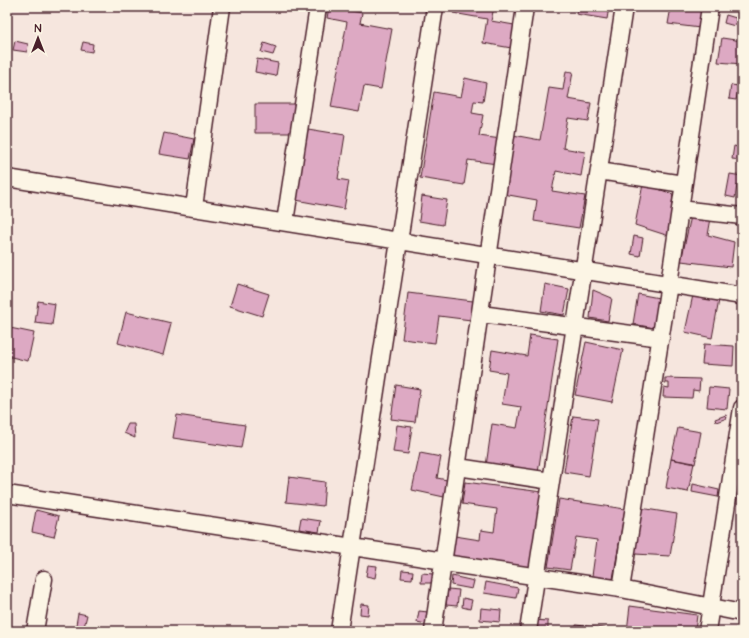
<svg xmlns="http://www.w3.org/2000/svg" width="749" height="638" viewBox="0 0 749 638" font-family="'Architects Daughter',sans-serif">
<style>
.building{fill:#dda9c3;stroke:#4a1f2b}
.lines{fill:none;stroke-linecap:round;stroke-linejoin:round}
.minor-casing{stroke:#4a1f2b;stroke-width:19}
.minor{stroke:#fcf5e5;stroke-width:16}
</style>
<rect width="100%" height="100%" fill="#f6e6de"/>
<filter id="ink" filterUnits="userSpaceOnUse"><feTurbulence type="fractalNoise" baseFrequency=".025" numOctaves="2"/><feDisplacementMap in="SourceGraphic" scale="8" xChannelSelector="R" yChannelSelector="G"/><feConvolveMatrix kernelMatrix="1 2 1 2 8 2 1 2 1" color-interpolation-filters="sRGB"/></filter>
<g filter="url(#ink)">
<path class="building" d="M329,7l33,6 -2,10 32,6 -11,60 -17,-3 -5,26 -28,-5 16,-85 -20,-4z
M455,7h39l-3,14 29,5 -3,23 -34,-6 4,-24 -34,-6z
M577,7h32l-2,12 -31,-5z
M671,7l33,1 -4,20 -32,-4z
M726,15l10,3 -1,8 -11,-3z
M722,38l20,3v23l-24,-2z
M15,41l13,3 -1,8 -14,-2z
M83,42l10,2 -1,8 -11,-2z
M264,43l12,4 -3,8 -12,-3z
M257,59l21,4 -2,13 -21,-4z
M566,71l7,1 -5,27 23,4 -3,18 -20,-3 -5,30 22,4 -4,24 -25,-5 -4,20 33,5 -6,32 -45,-7 3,-21 -34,-6 10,-59 27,5 9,-52 14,2z
M465,78l21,5 -3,19 -9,-1 -2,12 11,2 -4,21 22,3 -4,25 -29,-4 -4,25 -44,-7 14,-86 27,5z
M731,85l8,1 -3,14 -7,-1z
M255,104h40v29h-40z
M308,129l37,6 -7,44 11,2 -5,28 -48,-9z
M164,133l30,6 -4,20 -31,-5z
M734,146l8,2 -1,12 -9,-1z
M730,174l12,2v10l-5,-1 -2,13 -9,-2z
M643,184l30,10 -4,42 -34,-11z
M422,196l25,4 -4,25 -24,-4z
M691,216l20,2 -3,17 26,7 -3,25 -50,-6z
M634,236l9,2 -3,18 -9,-2z
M237,284l32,10 -7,22 -32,-10z
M545,284l24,5 -5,26 -23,-4z
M593,290l19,8 -4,23 -18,-3z
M408,293l65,8 -2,19 -32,-4 -4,27 -33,-4z
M638,294l21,4 -5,30 -21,-4z
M693,295l26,5 -7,38 -27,-6z
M38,301l17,3 -3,21 -17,-2z
M126,312l45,11 -8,32 -45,-12z
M10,328l24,5 -6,28 -21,-5v-15z
M530,335l28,4 -20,134 -52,-7 6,-42 25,4 4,-21 -19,-3 5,-31 -18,-3 3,-20 35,6z
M586,342l37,8 -11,52 -37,-7z
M704,344l30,2 -1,20 -31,-2z
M665,378l35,1 -1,12 -6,-1 -1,8 -29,-1 1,-10 5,1v-5h-4z
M396,385l24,4 -5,33 -24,-3z
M709,387l20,2 -2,20 -20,-2z
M177,415l68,10 -4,23 -68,-10z
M726,415l1,3 -11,4 -1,-3z
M573,416l25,3 -9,57 -25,-4z
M128,424h6l1,14 -11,-5z
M397,425l15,2 -4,27 -15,-2z
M678,428l23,4 -6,32 -24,-5z
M420,453l21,4 -4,21 10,2 -3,17 -32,-7z
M671,459l23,4 -6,29 -22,-4z
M289,477l36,5 -2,24 -37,-4z
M465,482l77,10 -11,83 -80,-11 4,-28 25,4 1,-10 13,2 3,-23 -35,-5z
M693,484l26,6 -1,7 -26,-5z
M559,499l66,10 -12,70 -21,-3 5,-36 -21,-3 -6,33 -22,-3z
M640,508l37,6 -7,42 -35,-2z
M36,510l23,6 -5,21 -22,-5z
M301,518l20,3 -2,11 -20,-3z
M368,565l9,1 -2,12 -9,-2z
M402,570l11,1 -1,8 -11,-1z
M422,573l11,1v9h-12z
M452,576l22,5 -2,8 -21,-4z
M486,582l32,6 -2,10 -32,-5z
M448,589l11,1 -2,16 -11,-1z
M463,598l9,2 -2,9 -8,-2z
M361,604l8,1 -1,10 -8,-1z
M630,606l67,9 -2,16h-68z
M481,608l20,2 -1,12 -20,-2z
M419,611l9,1 -2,12 -9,-2z
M78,613l9,2 -4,16h-8z
M534,620l14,1v8l-14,-1z
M576,625l35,4 -1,2h-34z"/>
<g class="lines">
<defs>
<path id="minor" d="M599,171l84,13
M7,178l735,118
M194,207l28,-200
M680,209l62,7
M285,222l33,-215
M481,314l180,24
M458,467l93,14
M7,494l437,67 7,3 170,25 121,24
M621,589l48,-305 41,-277
M35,631l9,-52
M339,631l96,-624
M433,631l92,-624
M528,631l96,-624
M707,631l35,-223"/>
</defs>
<use href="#minor" class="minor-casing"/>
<use href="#minor" class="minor"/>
</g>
</g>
<rect width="749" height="638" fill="none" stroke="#fcf5e5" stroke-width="24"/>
<rect x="12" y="12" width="725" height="614" fill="none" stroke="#4a1f2b" stroke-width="1.5" filter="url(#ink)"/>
<g transform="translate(38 38)" stroke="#fcf5e5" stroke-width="3" paint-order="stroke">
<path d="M0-3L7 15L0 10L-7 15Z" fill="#4a1f2b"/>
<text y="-6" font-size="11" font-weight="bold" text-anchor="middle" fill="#4a1f2b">N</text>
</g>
</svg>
